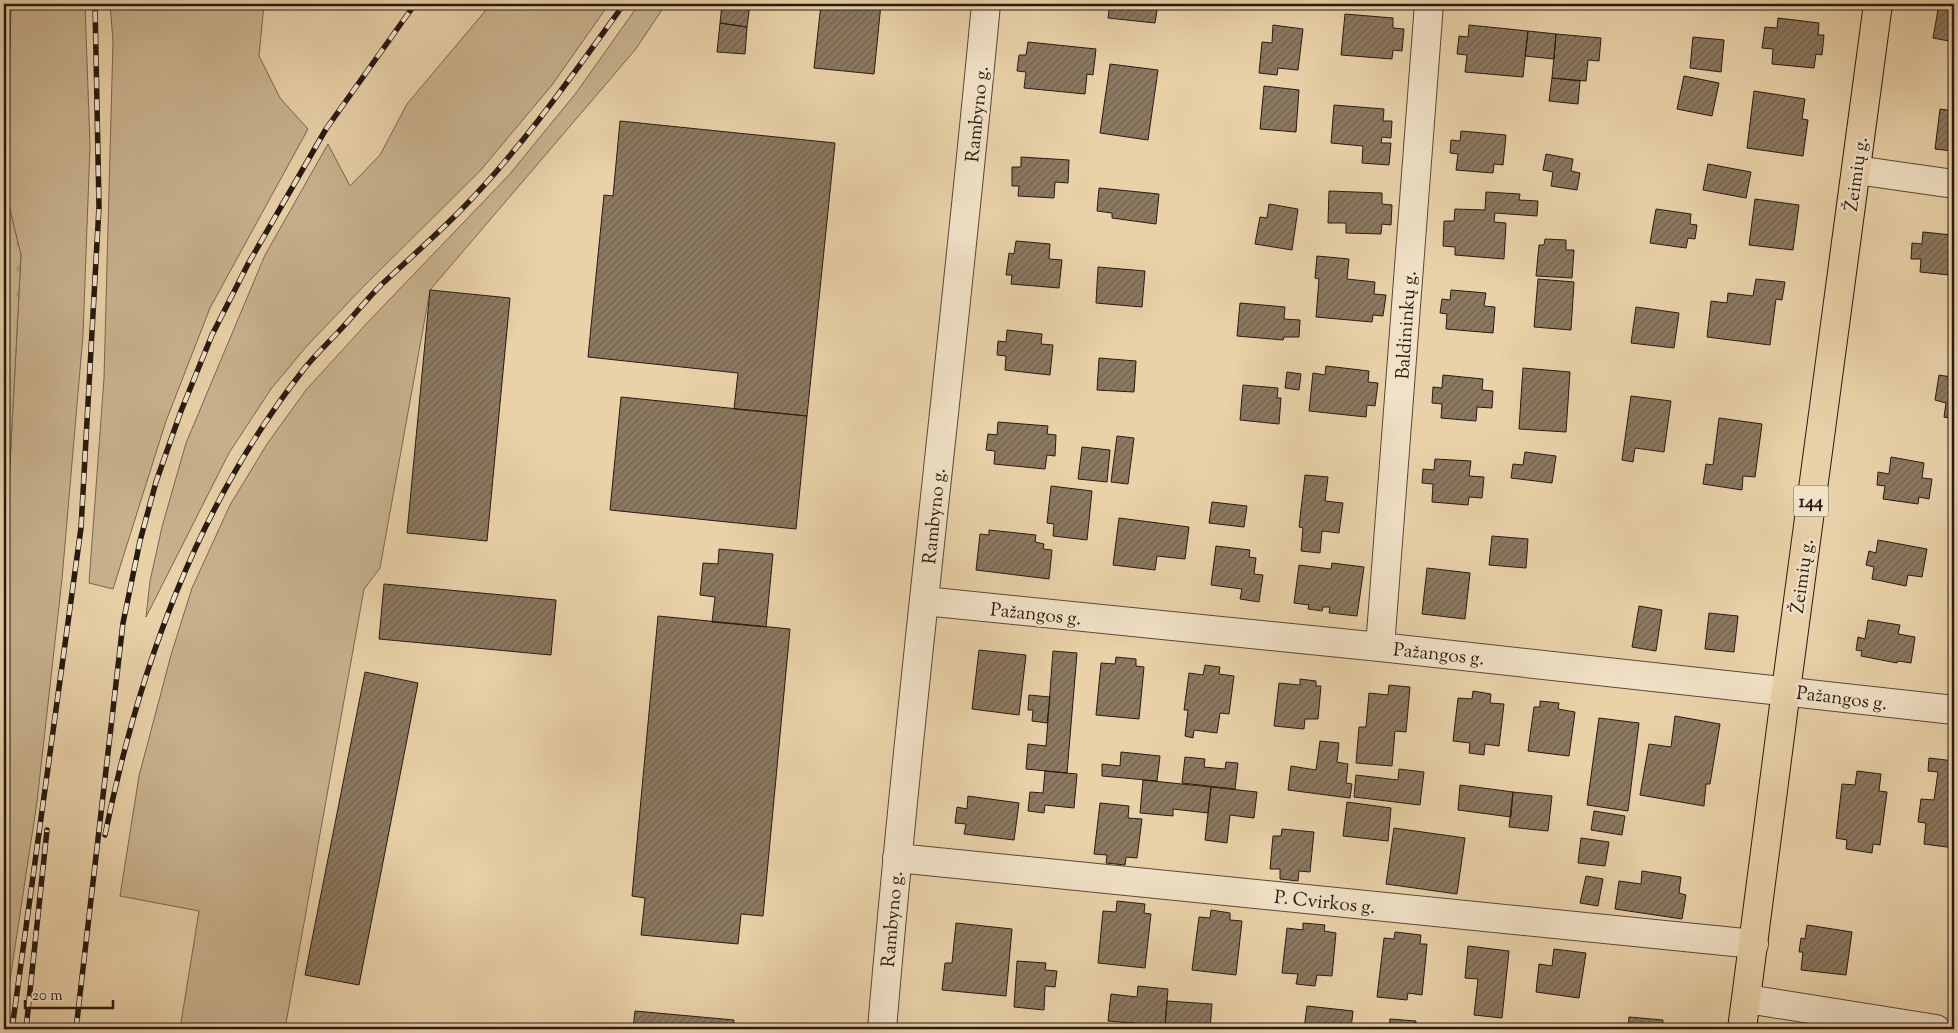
<svg xmlns="http://www.w3.org/2000/svg" width="1958" height="1033" viewBox="0 0 1958 1033" font-family="'Sorts Mill Goudy',serif">
<style>
.grass{fill:#c8b28e;stroke:#786650}
.forest{fill:url(#forest-firs);stroke:#786650}
.building{fill:url(#building-hatch);stroke:#271a12}
.lines{fill:none;stroke-linecap:round;stroke-linejoin:round}
.minor-casing{stroke:#584838;stroke-width:30}
.primary-casing{stroke:#271a12;stroke-width:30}
.minor{stroke:#f1e1c6;stroke-width:28}
.primary{stroke:#e9d1a8;stroke-width:28}
.rail-casing{stroke:#271a12;stroke-width:5.5}
.rail{stroke:#f1e1c6;stroke-width:4;stroke-dasharray:11;stroke-linecap:butt}
.labels{text-anchor:middle;stroke-width:5;stroke-linejoin:round;paint-order:stroke}
.shield{fill:#f1e1c6;stroke:#645648;stroke-width:1}
.shield-label{font-size:18px;font-weight:bold;fill:#271a12}
.street-label{font-size:19px;fill:#271a12;stroke:#f1e1c6}
</style>
<defs>
<pattern id="forest-firs" width="22" height="20" patternUnits="userSpaceOnUse" patternTransform="scale(1.25)"><rect width="22" height="20" fill="#c8b28e"/><path d="M5 1l3.5 6h-7zM16 11l3.5 6h-7z" fill="#ac9879"/></pattern>
<pattern id="building-hatch" width="6" height="6" patternUnits="userSpaceOnUse" patternTransform="scale(1.25)"><rect width="6" height="6" fill="#8c7960"/><path d="M-1 1l2-2M0 6l6-6M5 7l2-2" fill="none" stroke="#72624e"/></pattern>
</defs>
<rect width="100%" height="100%" fill="#e9d1a8"/>
<filter id="stains"><feTurbulence type="fractalNoise" baseFrequency=".004" numOctaves="4"/><feColorMatrix values="0 0 0 0 .2 0 0 0 0 .09 0 0 0 0 .02 0 0 0 .5 -.17"/></filter>
<radialGradient id="worn" r=".72"><stop offset=".6" stop-color="#630" stop-opacity="0"/><stop offset="1" stop-color="#630" stop-opacity=".3"/></radialGradient>
<path class="grass" d="M11,4h74l5,142 -7,189 -21,244 -25,223 -33,218v-443l17,-322 -15,-61z
M110,4h154l-5,52 21,42 28,31 -98,179 -44,113 -53,168 -24,-6 15,-205 9,-337z
M491,4h118l-57,81 -72,86 -116,115 -58,61 -35,42 -42,64 -83,164 4,-36 12,-54 24,-84 79,-188 63,-111 22,42 30,-31 27,-51z
M639,4h27l-31,46 -205,240 -50,278 -16,21 -79,440h-105l19,-118 -79,-15 19,-120 32,-121 21,-67 38,-83 37,-61 39,-54 62,-68 141,-147 67,-82z"/>
<path class="forest" d="M4,4h7l-5,190 15,61 -17,322z"/>
<path class="building" d="M722,4h28l-3,23 -27,-4z
M821,4h60l-7,70 -60,-6z
M1046,4h29v3z
M1110,4h48l-3,19 -47,-5z
M1939,4h15v38l-21,-4z
M1345,14l48,4v10l11,1 -2,22 -9,-1 -1,9 -51,-4z
M1778,18l41,5 -1,12h6l-2,20 -6,-1 -2,14 -42,-4 1,-15 -11,-1 3,-21 12,1z
M720,23l27,4 -2,27 -28,-2z
M1273,25l30,4 -5,41 -20,-2 -1,7 -18,-2 3,-31 10,1z
M1469,25l59,6 -5,46 -58,-5 2,-17 -10,-1 2,-18 9,1z
M1528,31l28,3 -2,25 -29,-3z
M1556,34l45,4 -2,23 -11,-1 -2,21 -34,-3z
M1693,37l31,3 -3,32 -31,-4z
M1028,42l68,7 -3,26 -6,-1 -2,20 -61,-6 2,-16 -9,-1 2,-16h7z
M1110,64l48,6 -10,70 -48,-7z
M1684,76l35,7 -7,33 -35,-7z
M1552,78l28,3 -2,23 -29,-3z
M1264,86l35,4 -3,42 -36,-3z
M1754,91l51,8 -3,20 6,1 -5,36 -56,-8z
M1334,105l50,4 -1,12h9l-1,17 -9,-1 -1,6h10l-2,22 -27,-2 1,-17 -32,-3z
M1940,109l14,2v49h-3l1,-9 -17,-2z
M620,121l215,22 -28,273 -73,-7 4,-36 -150,-16 16,-162 9,1z
M1461,131l45,4 -3,30 -9,-1 -1,9 -37,-3 2,-16 -8,-1 1,-13 9,1z
M1546,154l27,5 -2,12 9,2 -3,17 -26,-4 2,-14 -10,-2z
M1021,157l48,3 -1,23 -13,-1 -1,16 -36,-2 1,-10h-7v-19h9z
M1708,164l43,8 -5,26 -43,-8z
M1099,188l60,6 -3,30 -44,-6v-5l-15,-2z
M1329,191l53,2v11l10,1 -1,20 -9,-1 -1,10 -35,-1v-10h-18z
M1486,192l34,2 -1,6 19,1 -1,15 -42,-3 -1,9 12,1 -2,36 -49,-4v-8l-12,-1 1,-25h10l1,-12 30,1z
M1755,199l44,6 -6,45 -44,-5z
M1269,204l29,5 -6,41 -37,-6 5,-27 7,1z
M1656,209l35,5 -1,10 7,1 -2,14 -7,-1 -2,10 -36,-5z
M1923,232l29,3 -1,10h3v22l-4,-1 -1,9 -29,-3 1,-13h-10l1,-16 10,1z
M1545,239l21,1v10h8l-2,28 -36,-2 3,-31h5z
M1016,241l34,3 -1,15 13,1 -3,28 -48,-4 1,-9h-6l3,-22 5,1z
M1317,256l32,3 -2,20 28,3 -1,12 12,1 -3,21 -10,-1 -1,7 -56,-5 3,-38 -4,-1z
M1098,267l47,4 -3,36 -46,-4z
M1538,279l36,3 -3,48 -37,-3z
M1756,279l29,3 -3,18 -6,-1 -6,46 -63,-8 4,-36 16,2 1,-10 25,3z
M430,290l80,8 -23,243 -80,-8z
M1451,290l35,3 -2,13 11,1 -2,26 -47,-4 1,-15 -7,-1 2,-14 8,1z
M1240,303l45,4 -1,12 16,1 -1,17h-15l-1,3 -46,-4z
M1636,307l43,6 -5,35 -43,-5z
M1007,330l35,4 -1,10 12,1 -3,30 -45,-5 1,-14 -9,-1 1,-14 8,1z
M1099,358l37,3 -2,31 -37,-2z
M1954,362v57l-10,-2 2,-14 -11,-3 4,-25 12,2z
M1326,366l43,5 -1,11 10,1 -3,23 -8,-1 -1,12 -57,-6 4,-38 12,2z
M1523,368l47,4 -4,60 -47,-3z
M1287,372l14,2 -2,16 -14,-2z
M1443,375l40,4 -1,11 11,1 -1,17 -15,-1 -1,14 -35,-3 1,-14 -10,-1 1,-16 9,1z
M1243,385l35,3 -1,10h4l-2,26 -39,-4z
M1631,396l40,5 -7,51 -29,-4 -2,14 -11,-2z
M621,397l186,19 -11,113 -186,-19z
M1719,418l43,6 -7,53 -12,-1 -1,14 -39,-6 3,-20 7,1z
M998,422l50,4 -1,8 9,1 -1,21 -8,-1 -2,14 -51,-5 1,-13 -9,-1 2,-16 9,1z
M1117,436l17,2 -6,46 -17,-2z
M1082,447l28,3 -3,32 -29,-3z
M1525,452l31,4 -4,27 -41,-5 2,-14 10,1z
M1891,457l33,6 -2,15 10,1 -3,20 -10,-2 -1,7 -35,-5 2,-13 -8,-1 1,-13 11,2z
M1435,459l36,2 -2,15 15,1 -2,21 -13,-1 -1,8 -36,-3 1,-18 -11,-1 1,-14 11,1z
M1305,475l23,2 -3,24 18,2 -4,30 -17,-2 -2,22 -19,-2 2,-23 -4,-1z
M1051,486l41,5 -5,49 -34,-4 1,-12 -7,-1z
M1212,502l35,4 -3,21 -35,-4z
M1119,518l70,9 -4,32 -28,-3 -2,14 -42,-5z
M989,530l47,5 -1,7 9,2 -1,5 9,1 -3,29 -73,-9 4,-36 9,1z
M1492,536l36,3 -2,29 -37,-3z
M1878,540l49,9 -5,28 -14,-2 -2,11 -34,-7 2,-12 -8,-2 3,-14 7,2z
M1216,546l34,4 -1,7 7,1 -2,16 9,1 -4,27 -19,-3 2,-10 -31,-4z
M719,549l54,5 -7,73 -54,-5 3,-25 -15,-2 3,-32 15,1z
M1332,563l32,4 -7,49 -28,-3 1,-6h-7l-1,4 -14,-2 1,-4 -15,-2 5,-38 32,4z
M1427,568l43,5 -5,46 -43,-5z
M384,584l172,16 -5,55 -172,-16z
M1639,606l23,4 -6,41 -24,-4z
M1709,613l29,3 -4,36 -29,-3z
M658,616l132,13 -27,287 -22,-2 -3,30 -97,-9 4,-37 -13,-2z
M1868,620l32,5 -2,9 17,3 -4,26 -13,-2 -1,2 -36,-7 1,-5 -6,-1 2,-13 7,2z
M979,650l47,5 -7,60 -47,-6z
M1053,651l24,2 -10,120 -41,-4 2,-25 18,2z
M1116,657l20,2v7l8,1 -5,52 -43,-4 5,-52 14,1z
M1205,665l15,2 -1,7 15,2 -5,38 -9,-1 -3,20 -23,-3 -1,8 -8,-2 3,-26h-4l5,-37 14,2z
M365,672l53,11 -59,302 -54,-10z
M1300,679l16,2v5h5l-3,33h-13l-1,10 -30,-3 5,-43 21,2z
M1389,685l21,2 -4,45 -11,-1 -3,35 -36,-3 3,-36h7l3,-34 19,2z
M1473,691l18,3 -1,9 14,1 -5,42 -14,-2 -1,11 -15,-2 1,-10 -17,-2 5,-43 14,1z
M1029,695l21,2 -3,26 -15,-2 1,-11h-5z
M1540,701l19,2 -1,6 17,3 -6,44 -41,-5 6,-44h6z
M1675,716l45,8 -10,60h-4l-2,22 -64,-11 9,-51 22,3z
M1599,718l40,5 -11,88 -41,-6z
M1320,741l19,2 -2,19 11,2 -2,19 6,1 -2,14 -62,-8 3,-24 25,4z
M1121,752l39,4 -3,25 -55,-5v-12l18,2z
M1185,757l20,2 -1,8 21,2 1,-7 12,1 -3,26 -53,-6z
M1929,758l25,3v87l-30,-4 2,-21 -8,-1 3,-23 13,1 4,-28 -10,-1z
M1399,769l25,3 -4,33 -66,-8 2,-22 42,5z
M1045,771l32,3 -3,34 -29,-3 -1,8 -16,-2 2,-19 13,1z
M1857,771l24,3 -2,17 8,1 -7,53 -7,-1 -1,9 -26,-4 1,-9 -11,-2 6,-54 13,1z
M1143,780l68,7 -3,26 -35,-4v7l-33,-3z
M1460,785l53,7 -2,25 -53,-7z
M1211,787l46,5 -3,26 -24,-3 -3,28 -22,-3z
M1513,792l39,4 -4,35 -39,-4z
M968,796l51,7 -5,37 -50,-6 2,-10 -11,-1 2,-16 10,2z
M1347,802l44,6 -3,33 -45,-5z
M1100,803l29,3 -1,12 14,1 -5,39 -11,-1 -1,8 -19,-2 1,-8 -13,-1z
M1594,811l31,5 -3,19 -31,-5z
M1394,828l71,10 -8,56 -71,-10z
M1282,829l32,3 -4,40 -11,-1 -1,10 -18,-2v-10h-10l3,-33h8z
M1581,838l28,4 -4,24 -27,-3z
M1642,871l39,6 -2,16 7,2 -4,24 -67,-10 4,-28 22,3z
M1586,876l17,3 -5,27 -18,-3z
M1117,901l28,3 -1,9 7,1 -6,54 -47,-5 5,-52 13,1z
M1211,910l19,3v7l12,1 -6,54 -44,-5 7,-53 11,1z
M956,923l56,6 -6,67 -64,-6 3,-27h7z
M1303,923l22,2 -1,6 12,2 -4,43 -15,-1 -2,11 -19,-2 2,-10 -16,-1 5,-45 16,2z
M1807,925l45,7 -6,43 -45,-5 2,-18h-4l2,-14 4,1z
M1395,932l26,3 -1,9h7l-5,51 -14,-2 -1,7 -30,-3 7,-59 10,1z
M1468,946l41,5 -7,67 -28,-3 4,-36 -13,-1z
M1554,949l32,4 -7,45 -43,-6 3,-28 13,2z
M1017,961l29,2 -1,7 12,1 -2,16 -10,-1 -1,24 -30,-3z
M1138,986l30,3 -3,37 -57,-5 3,-27 26,3z
M1167,1001l45,3 -2,25 -45,-3z
M1307,1006l46,5 -2,18h-47z
M635,1011l99,9 -1,9h-100z
M1629,1017l34,3 -1,9h-34z
M1390,1019l26,2 -1,6 19,2h-45z
M1131,1023l34,3v3h-34z"/>
<g class="lines">
<defs>
<path id="minor" d="M1856,170l98,14
M924,601l456,46 574,63
M1380,647l49,-643
M897,858l857,86
M1747,999l189,30
M882,1029c29,-342 72,-683 104,-1025"/>
<path id="primary" d="M1742,1029l44,-339 92,-686"/>
</defs>
<use href="#minor" class="minor-casing"/>
<use href="#primary" class="primary-casing"/>
<use href="#minor" class="minor"/>
<use href="#primary" class="primary"/>
<defs>
<path id="rail" d="M105,835c34,-167 92,-330 199,-466 11,-14 25,-27 37,-40 14,-15 27,-31 41,-45 26,-24 52,-47 77,-72 62,-63 113,-136 165,-208
M12,1029l69,-501 18,-321 -4,-203
M26,1029l21,-199
M76,1029l47,-406 17,-82 16,-59 25,-71 31,-76 36,-71 78,-135 89,-125"/>
</defs>
<use href="#rail" class="rail-casing"/>
<use href="#rail" class="rail"/>
</g>
<g class="labels">
<rect class="shield" x="1793.5" y="485.5" width="35" height="31" rx="4"/>
<g class="shield-label">
<text x="1811" y="507">144</text>
</g>
<g class="street-label">
<text transform="translate(976 114) rotate(-84)" y="7">Rambyno g.</text>
<text transform="translate(1855 174) rotate(-82)" y="7">Žeimių g.</text>
<text transform="translate(1405 325) rotate(-86)" y="7">Baldininkų g.</text>
<text transform="translate(933 516) rotate(-84)" y="7">Rambyno g.</text>
<text transform="translate(1801 576) rotate(-82)" y="7">Žeimių g.</text>
<text transform="translate(1036 613) rotate(6)" y="7">Pažangos g.</text>
<text transform="translate(1439 653) rotate(6)" y="7">Pažangos g.</text>
<text transform="translate(1842 697) rotate(7)" y="7">Pažangos g.</text>
<text transform="translate(1325 901) rotate(6)" y="7">P. Cvirkos g.</text>
<text transform="translate(891 919) rotate(-85)" y="7">Rambyno g.</text>
</g>
</g>
<rect width="1958" height="1033" fill="none" stroke="#e9d1a8" stroke-width="20"/>
<rect x="5" y="5" width="1948" height="1023" fill="none" stroke="#271a12" stroke-width="2.5"/>
<rect x="10" y="10" width="1938" height="1013" fill="none" stroke="#271a12"/>
<path d="M25 1000v8h88v-8" fill="none" stroke="#271a12" stroke-width="2.5"/>
<text x="32" y="1000" font-size="15" fill="#271a12" stroke="#f1e1c6" stroke-width="4" paint-order="stroke">20 m</text>
<rect width="100%" height="100%" filter="url(#stains)"/>
<rect width="100%" height="100%" fill="url(#worn)"/>
</svg>
